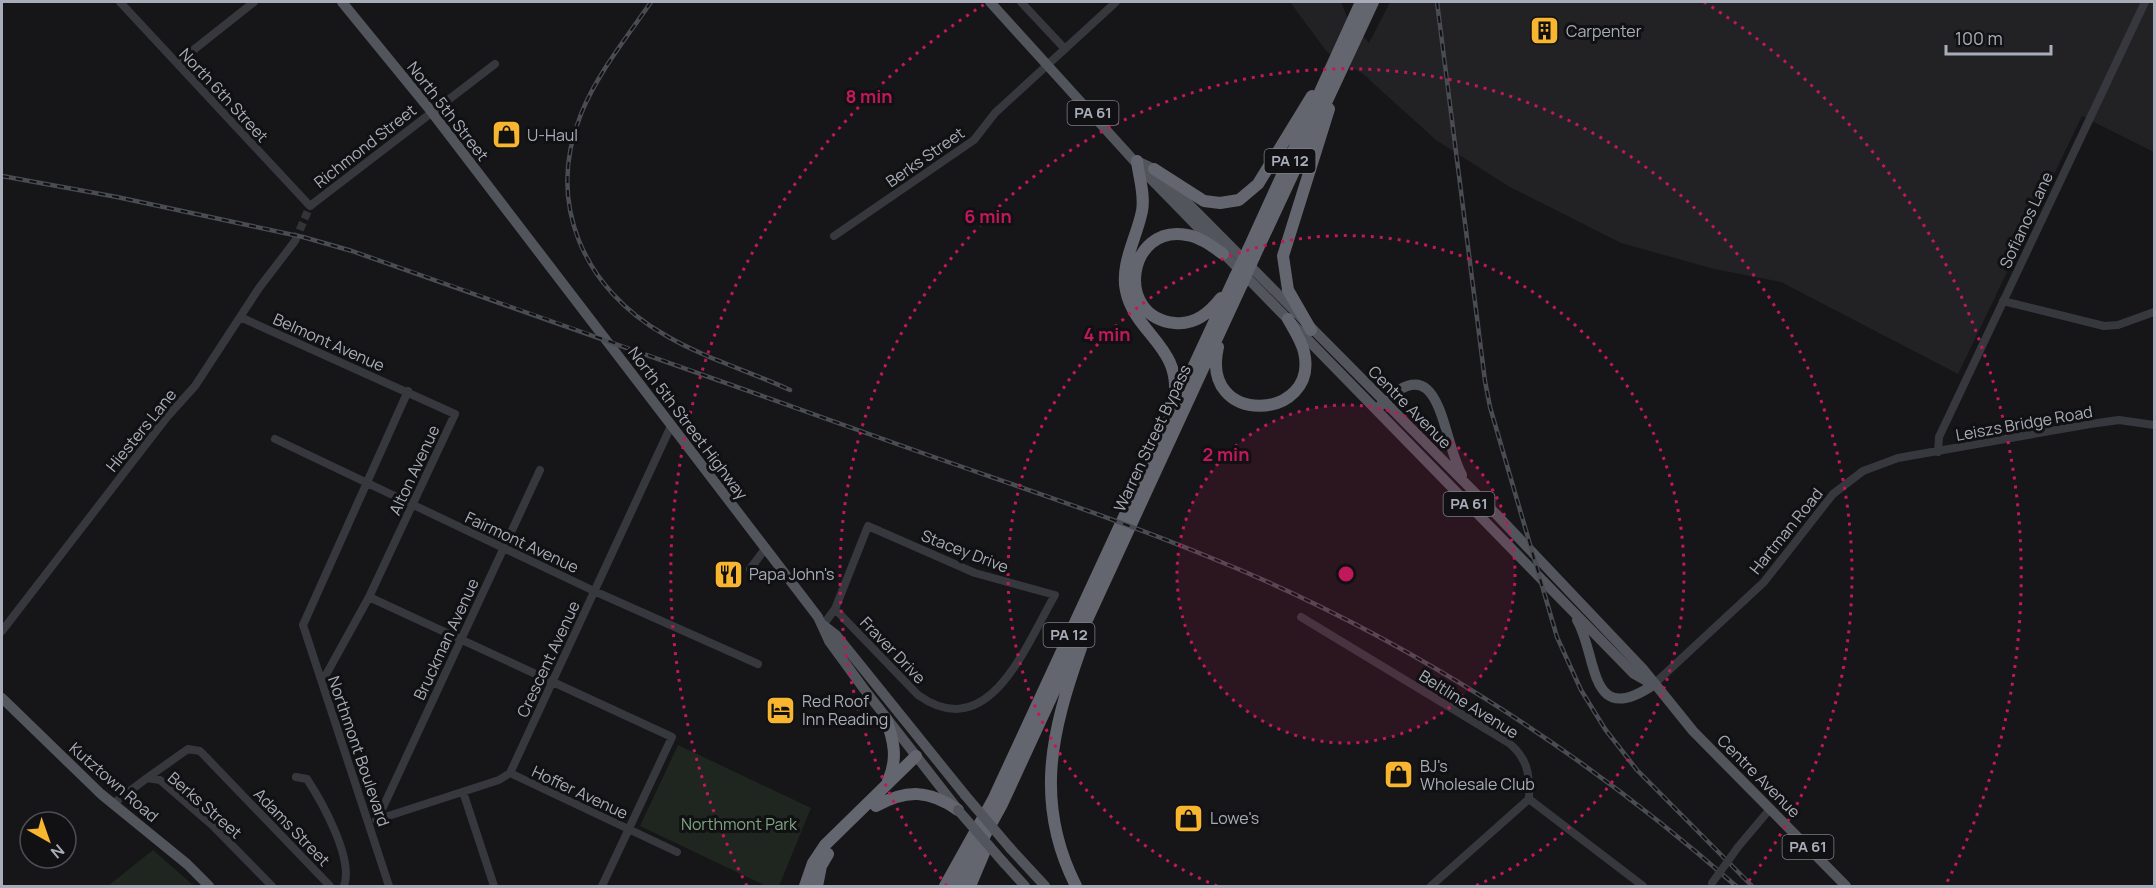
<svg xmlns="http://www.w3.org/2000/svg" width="2156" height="888" viewBox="0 0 2156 888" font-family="Manrope,sans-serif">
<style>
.built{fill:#222225}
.green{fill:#1e261f}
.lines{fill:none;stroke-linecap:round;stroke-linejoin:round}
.minor-tunnel{stroke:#333438;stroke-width:8;stroke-dasharray:8 4;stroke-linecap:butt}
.minor{stroke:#37383d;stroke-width:8}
.major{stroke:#53555d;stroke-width:10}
.highway{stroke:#63666f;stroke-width:12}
.rail-casing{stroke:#4a4c53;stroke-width:4.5}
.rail{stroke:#111113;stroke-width:2;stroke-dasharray:7;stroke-linecap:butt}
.minor-bridge{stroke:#37383d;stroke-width:8}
.major-bridge{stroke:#53555d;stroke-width:10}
.highway-bridge{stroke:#63666f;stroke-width:12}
.ring{fill:none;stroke:#c2185b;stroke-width:3;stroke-dasharray:3 6}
.labels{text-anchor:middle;stroke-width:6;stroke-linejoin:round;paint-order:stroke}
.shield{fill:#111113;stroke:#7b7e87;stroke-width:1.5}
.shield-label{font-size:15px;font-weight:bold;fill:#a8adb9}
.poi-label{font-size:16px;fill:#a8adb9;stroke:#111113;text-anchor:start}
.street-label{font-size:16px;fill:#a8adb9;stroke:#111113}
.park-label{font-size:16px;fill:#7ea481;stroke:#111113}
.centre{fill:#c2185b;stroke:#111113;stroke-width:3}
.ring-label{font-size:18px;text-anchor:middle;font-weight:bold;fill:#c2185b;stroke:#111113;stroke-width:6;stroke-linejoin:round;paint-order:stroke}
</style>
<rect width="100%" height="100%" fill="#161618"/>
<path class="built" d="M1290,2h51l6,15 22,26 21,-41h764v150l-72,-36 -124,258 -177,-92 -67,-13 -93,-26 -113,-57 -72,-46 -73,-66 -36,-22z"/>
<path class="green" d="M678,745l133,63 -32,78h-13l-126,-60z
M153,850l41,36h-86z"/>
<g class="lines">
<path class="minor-tunnel" d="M295,241l15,-35"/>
<path class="minor" d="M120,2l190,204 185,-142
M1021,2l44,47
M177,63l77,-61
M834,236l140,-96 21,-27 121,-111
M2003,301l101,25 14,-1 36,-13
M240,317l215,97 -86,183 -47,85
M275,439l319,152 164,73
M1938,452l1,-15 206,-435
M750,569l15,-20
M369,597l303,140 -70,149
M1301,617l208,126c19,16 21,32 20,56
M823,625l12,-16 33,-83 107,47 80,22c-29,49 -65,151 -137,100l-83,-86
M2,631l165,-214 28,-31 64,-98 36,-47
M1653,685l111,-103 69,-88 30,-23 35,-13 192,-34 29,-4 35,5
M510,773l161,-347
M296,777l11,2c15,23 47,80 37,107
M147,778l41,-29 12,2 130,135
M463,792l31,94
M1529,799l114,87
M114,803l33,-25 13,2 52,45 60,61
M376,820l123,-40 11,-7 167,79
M377,820l163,-350
M1738,847l32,-38
M389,886l-86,-261 105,-234
M1431,886l98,-87"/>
<path class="major" d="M342,2l85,104 391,511 11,24 35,48 92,118
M990,2l157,173 487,499 16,9
M1137,161l17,8 342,345 147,155 50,62 153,155
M1379,407c63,-66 62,31 83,68
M1577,620c21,36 11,109 76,65
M823,625l13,10 129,160
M2,698l99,96 86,70 22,22
M1010,848l35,38
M1004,863l21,23"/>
<path class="highway" d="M1137,161c2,17 8,33 5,50 -5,26 -22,53 -16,80 9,43 57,56 48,109
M1154,169l50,32 16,2 19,-3 19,-16 54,-88
M1248,250l113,-248
M1254,257l119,-255
M1221,298c-12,15 -26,27 -46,25 -62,-6 -47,-100 12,-88 13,2 25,11 36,19
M1311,330l-23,-40 -5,-34 46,-147
M1218,347c-19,81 102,74 86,5 -3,-12 -10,-22 -16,-33
M886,719c8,22 12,40 2,62
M876,806c31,-17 53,-16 82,4
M805,886l8,-23 12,-18 91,-89
M817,886l4,-20 7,-12
M945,886l48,-86 242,-523
M957,886l45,-82 240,-520
M970,886l14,-33
M1076,886c-42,-83 -25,-154 5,-238"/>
<defs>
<path id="rail" d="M651,2c-24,35 -54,72 -70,112 -36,90 3,175 84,221 39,23 84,36 125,55
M1437,2l48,379 5,26 67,230 24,53 24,39 32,41 115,116
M2,176l115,21 186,40 49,14c177,61 354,125 531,188 108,39 219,74 326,118 192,77 372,193 527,329"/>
</defs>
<use href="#rail" class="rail-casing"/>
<use href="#rail" class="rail"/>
<path class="minor-bridge" d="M1712,883l26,-36"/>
<path class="major-bridge" d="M965,795l45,53
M958,810l46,53"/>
<path class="highway-bridge" d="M1235,277l13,-27
M1242,284l12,-27"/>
</g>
<circle cx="1346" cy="574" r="169" fill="#c2185b" fill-opacity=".12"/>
<g class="ring">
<circle cx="1346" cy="574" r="169"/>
<path d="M1217 886A338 338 0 1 1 1475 886"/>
<path d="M947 886A506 506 0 1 1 1745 886"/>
<path d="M747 886A675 675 0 0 1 988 2M1704 2A675 675 0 0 1 1945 886"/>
</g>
<defs>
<symbol id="building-square" viewBox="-11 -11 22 22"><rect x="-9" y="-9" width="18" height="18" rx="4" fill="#f8b52f" stroke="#111113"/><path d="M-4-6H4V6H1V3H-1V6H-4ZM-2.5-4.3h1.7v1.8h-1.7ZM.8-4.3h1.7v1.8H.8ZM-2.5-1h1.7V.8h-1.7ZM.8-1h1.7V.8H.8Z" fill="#111"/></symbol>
<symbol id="shop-square" viewBox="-11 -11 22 22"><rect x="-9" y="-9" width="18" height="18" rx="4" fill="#f8b52f" stroke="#111113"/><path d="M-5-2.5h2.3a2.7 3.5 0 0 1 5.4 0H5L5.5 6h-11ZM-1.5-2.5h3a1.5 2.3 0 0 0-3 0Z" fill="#111"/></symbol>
<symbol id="restaurant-square" viewBox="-11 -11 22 22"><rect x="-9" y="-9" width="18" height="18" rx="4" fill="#f8b52f" stroke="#111113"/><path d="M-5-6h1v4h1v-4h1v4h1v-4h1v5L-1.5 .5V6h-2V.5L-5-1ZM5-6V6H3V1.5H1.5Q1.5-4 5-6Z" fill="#111"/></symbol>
<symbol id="hotel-square" viewBox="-11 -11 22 22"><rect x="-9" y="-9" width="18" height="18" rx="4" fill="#f8b52f" stroke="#111113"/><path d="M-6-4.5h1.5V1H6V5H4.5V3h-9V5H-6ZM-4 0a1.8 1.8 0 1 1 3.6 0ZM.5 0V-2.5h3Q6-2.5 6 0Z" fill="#111"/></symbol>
</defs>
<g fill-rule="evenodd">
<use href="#building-square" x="1528" y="14" width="33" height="33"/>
<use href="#shop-square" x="490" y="118" width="33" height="33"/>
<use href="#restaurant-square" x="712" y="558" width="33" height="33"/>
<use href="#hotel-square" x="764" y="694" width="33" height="33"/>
<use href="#shop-square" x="1382" y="758" width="33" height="33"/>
<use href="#shop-square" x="1172" y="802" width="33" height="33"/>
</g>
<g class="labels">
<g class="shield">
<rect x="1067.5" y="101" width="51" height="24" rx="4.5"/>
<rect x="1264.5" y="149" width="51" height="24" rx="4.5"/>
<rect x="1443.5" y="492" width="51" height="24" rx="4.5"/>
<rect x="1043.5" y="623" width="51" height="24" rx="4.5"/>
<rect x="1782.5" y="835" width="51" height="24" rx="4.5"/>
</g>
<g class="shield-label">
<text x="1093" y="118">PA 61</text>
<text x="1290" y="166">PA 12</text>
<text x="1469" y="509">PA 61</text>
<text x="1069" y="640">PA 12</text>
<text x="1808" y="852">PA 61</text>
</g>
<g class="poi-label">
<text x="1566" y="37">Carpenter</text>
<text x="527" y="141">U-Haul</text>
<text x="749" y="580">Papa John's</text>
<text x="802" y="707">Red Roof<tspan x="802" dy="18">Inn Reading</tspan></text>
<text x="1420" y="772">BJ's<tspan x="1420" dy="18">Wholesale Club</tspan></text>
<text x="1210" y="824">Lowe's</text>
</g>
<g class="street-label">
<text transform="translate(224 95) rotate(47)" y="6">North 6th Street</text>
<text transform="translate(448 111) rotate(52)" y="6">North 5th Street</text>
<text transform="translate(365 146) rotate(-38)" y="6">Richmond Street</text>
<text transform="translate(925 157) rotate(-35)" y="6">Berks Street</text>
<text transform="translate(2026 220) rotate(-65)" y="6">Sofianos Lane</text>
<text transform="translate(329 342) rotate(24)" y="6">Belmont Avenue</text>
<text transform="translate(1410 407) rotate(45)" y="6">Centre Avenue</text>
<text transform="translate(688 423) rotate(53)" y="6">North 5th Street Highway</text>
<text transform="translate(2024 423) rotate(-10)" y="6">Leiszs Bridge Road</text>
<text transform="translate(141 430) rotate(-51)" y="6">Hiesters Lane</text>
<text transform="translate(1152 438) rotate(-65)" y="6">Warren Street Bypass</text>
<text transform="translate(414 470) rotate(-65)" y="6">Alton Avenue</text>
<text transform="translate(1786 531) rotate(-51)" y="6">Hartman Road</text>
<text transform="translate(522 542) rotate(25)" y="6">Fairmont Avenue</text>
<text transform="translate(965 551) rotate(21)" y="6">Stacey Drive</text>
<text transform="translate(446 639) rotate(-65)" y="6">Bruckman Avenue</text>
<text transform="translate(893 650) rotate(46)" y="6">Fraver Drive</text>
<text transform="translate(548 659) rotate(-65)" y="6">Crescent Avenue</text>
<text transform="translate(1469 704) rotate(32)" y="6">Beltline Avenue</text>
<text transform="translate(359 751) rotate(71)" y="6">Northmont Boulevard</text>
<text transform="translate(1759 776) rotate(45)" y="6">Centre Avenue</text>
<text transform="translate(114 782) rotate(41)" y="6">Kutztown Road</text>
<text transform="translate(580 792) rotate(25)" y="6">Hoffer Avenue</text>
<text transform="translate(205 805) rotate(41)" y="6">Berks Street</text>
<text transform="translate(292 827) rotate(46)" y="6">Adams Street</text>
</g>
<g class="park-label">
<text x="739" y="830">Northmont Park</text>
</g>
</g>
<circle cx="1346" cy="574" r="9" class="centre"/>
<g class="ring-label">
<text x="869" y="103">8 min</text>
<text x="988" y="223">6 min</text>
<text x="1107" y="341">4 min</text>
<text x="1226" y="461">2 min</text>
</g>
<rect width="2156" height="888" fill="none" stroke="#a8adb9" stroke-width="6"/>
<g transform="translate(48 840) rotate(140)"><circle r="28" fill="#111113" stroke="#4d4f55" stroke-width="1.5"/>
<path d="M0-4.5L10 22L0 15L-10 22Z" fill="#f8b52f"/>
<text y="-9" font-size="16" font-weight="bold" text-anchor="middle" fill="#a8adb9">N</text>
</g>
<path d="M1946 45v9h105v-9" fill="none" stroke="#a8adb9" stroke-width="3"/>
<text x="1955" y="45" font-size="18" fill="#a8adb9" stroke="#111113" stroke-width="4.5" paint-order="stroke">100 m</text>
</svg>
